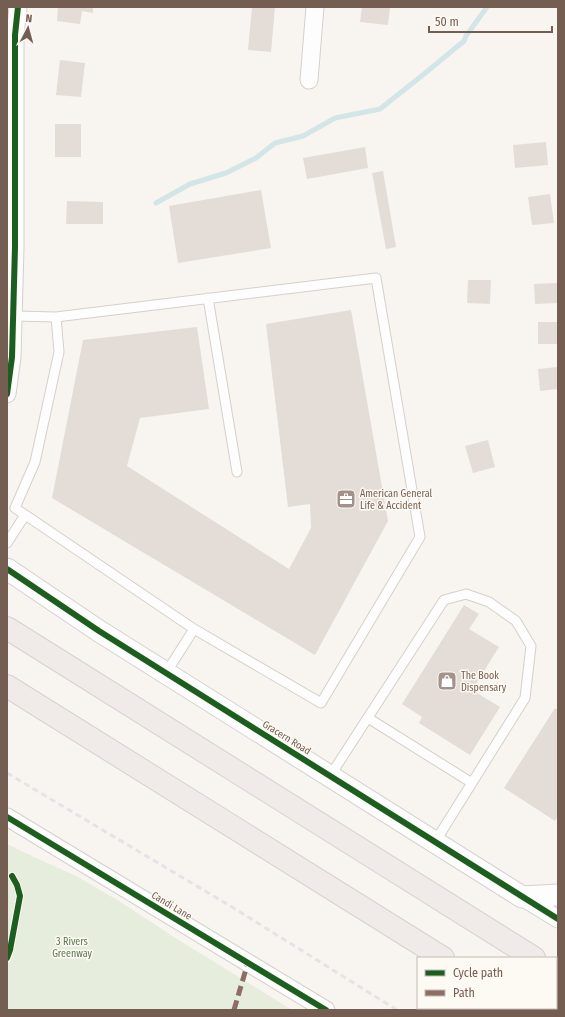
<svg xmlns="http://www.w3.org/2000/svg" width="565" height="1017" viewBox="0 0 565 1017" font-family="'Fira Sans Condensed',sans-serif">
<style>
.green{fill:#e6eddc}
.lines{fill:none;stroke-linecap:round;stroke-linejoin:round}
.stream{stroke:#d2e5e7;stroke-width:5}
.building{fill:#e4ddd7}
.service-casing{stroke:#d5d0cb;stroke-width:11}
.minor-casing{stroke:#d5d0cb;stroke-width:19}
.tertiary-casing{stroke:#d5d0cb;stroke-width:23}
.motorway-casing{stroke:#d9d1cd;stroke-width:24}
.service{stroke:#fefdfd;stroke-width:9}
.minor{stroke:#fefdfd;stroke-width:17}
.tertiary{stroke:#fefdfd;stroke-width:21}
.motorway{stroke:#f0eae8;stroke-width:22}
.rail{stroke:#e5e3e6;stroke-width:3;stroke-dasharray:6 4;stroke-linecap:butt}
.quiet{stroke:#8d6e63;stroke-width:5;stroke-dasharray:10 5;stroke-linecap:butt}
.cycleway-casing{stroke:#fdf9f3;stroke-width:8}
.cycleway{stroke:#1b5e20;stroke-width:6}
.labels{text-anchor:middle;stroke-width:3;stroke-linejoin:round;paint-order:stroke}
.poi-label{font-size:10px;fill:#745d51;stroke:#fdf9f3;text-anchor:start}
.street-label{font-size:10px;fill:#745d51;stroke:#fdf9f3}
.park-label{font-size:10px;fill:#58784b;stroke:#fdf9f3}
</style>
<rect width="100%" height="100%" fill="#f8f4f0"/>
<path class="green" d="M7,844l27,13 42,19 43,25 58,38 115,71h-285z"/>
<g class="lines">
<path class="stream" d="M156,203l34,-19 36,-11 30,-15 19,-15 28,-7 32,-18 45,-9 44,-35 40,-33 2,-5 21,-29"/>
</g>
<path class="building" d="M58,7h35v6l-11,-2 -2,13 -23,-3z
M252,7h23l-4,45 -23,-2z
M362,7h28l-2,18 -28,-3z
M60,60l25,3 -4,34 -25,-2z
M55,124h26v33h-26z
M546,142l2,23 -33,3 -2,-23z
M365,147l3,21 -61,11 -4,-21z
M383,171l13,76 -10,2 -14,-76z
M261,190l10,58 -93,15 -9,-57z
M550,194l4,29 -22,2 -4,-28z
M67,201l36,1v22h-37z
M468,280h23l-1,24 -23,-1z
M557,283l1,20 -23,1 -1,-20z
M351,310l37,211 -73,134 -263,-157 31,-158 114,-13 12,82 -69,9 -13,48 162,103 22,-41 -1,-24 -22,3 -22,-183z
M538,322h20v22h-20z
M558,367v22l-18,2 -2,-22z
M488,440l7,27 -22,6 -8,-27z
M464,605l15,9 -10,15 30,18 -27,43 28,17 -30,48 -51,-32 3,-6 -20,-13z
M555,708l3,2v106l-3,5 -51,-33z"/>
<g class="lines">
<defs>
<path id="service" d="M208,298l29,174
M14,316l42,1
M7,543l18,-28
M166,673l28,-44 -179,-121 20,-46 24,-110 -3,-35 320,-39 44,259 -99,166 -127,-74
M368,718l104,65
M330,776l114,-176 22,-6 23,8 27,19 15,25 -6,52 -90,144"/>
<path id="minor" d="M309,80l6,-73
M7,394l5,-37 3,-110v-212l3,-28
M7,817l319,193
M522,897l36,22"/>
<path id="tertiary" d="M7,569l92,62 423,266 36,-2"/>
<path id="motorway" d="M7,628l527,330
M7,686l436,272
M556,972l2,1
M523,1008l3,2"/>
</defs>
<use href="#service" class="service-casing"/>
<use href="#minor" class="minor-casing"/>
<use href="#tertiary" class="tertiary-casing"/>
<use href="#motorway" class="motorway-casing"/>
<use href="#service" class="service"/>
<use href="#minor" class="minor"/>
<use href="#tertiary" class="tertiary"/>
<use href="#motorway" class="motorway"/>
<path class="rail" d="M7,773l225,134 165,103"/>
<path class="quiet" d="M234,1010l14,-48"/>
<defs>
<path id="cycleway" d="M7,394l5,-37 3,-110v-212l3,-28
M7,569l92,62 459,288
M7,817l319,193
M7,958l3,-8 10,-54 -3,-11 -5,-9"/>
</defs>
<use href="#cycleway" class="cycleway-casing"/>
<use href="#cycleway" class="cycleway"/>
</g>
<defs>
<symbol id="office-square" viewBox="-11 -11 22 22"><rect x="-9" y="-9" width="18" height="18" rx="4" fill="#a29289" stroke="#fdf9f3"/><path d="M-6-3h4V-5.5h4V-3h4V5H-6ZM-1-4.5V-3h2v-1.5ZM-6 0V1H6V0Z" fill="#fff"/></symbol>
<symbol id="shop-square" viewBox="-11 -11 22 22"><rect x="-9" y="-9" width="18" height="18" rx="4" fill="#a29289" stroke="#fdf9f3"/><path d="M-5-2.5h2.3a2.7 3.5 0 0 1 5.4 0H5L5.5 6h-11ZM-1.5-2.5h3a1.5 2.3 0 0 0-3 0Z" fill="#fff"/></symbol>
</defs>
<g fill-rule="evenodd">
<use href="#office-square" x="335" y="488" width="22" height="22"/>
<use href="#shop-square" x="436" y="670" width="22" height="22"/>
</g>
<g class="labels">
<g class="poi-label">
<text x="360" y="497">American General<tspan x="360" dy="12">Life &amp; Accident</tspan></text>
<text x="461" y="679">The Book<tspan x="461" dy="12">Dispensary</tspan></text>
</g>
<g class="street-label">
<text transform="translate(287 737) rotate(32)" y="4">Gracern Road</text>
<text transform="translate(172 905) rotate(31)" y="4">Candi Lane</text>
</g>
<g class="park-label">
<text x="72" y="945">3 Rivers<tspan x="72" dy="12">Greenway</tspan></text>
</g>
</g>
<rect width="565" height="1017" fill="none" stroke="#745d51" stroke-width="16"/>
<rect x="417" y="957" width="140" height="52" fill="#fdf9f3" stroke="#c6bbb2"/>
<rect x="425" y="970" width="20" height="6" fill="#1b5e20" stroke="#c6bbb2"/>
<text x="453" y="977" font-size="12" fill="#745d51">Cycle path</text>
<rect x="425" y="990" width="20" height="6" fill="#8d6e63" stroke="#c6bbb2"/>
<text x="453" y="997" font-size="12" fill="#745d51">Path</text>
<g transform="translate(28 28) rotate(6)" stroke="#fdf9f3" stroke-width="3" paint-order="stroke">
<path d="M0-3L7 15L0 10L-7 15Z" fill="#745d51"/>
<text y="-6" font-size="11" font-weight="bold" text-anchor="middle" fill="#745d51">N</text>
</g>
<path d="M429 26v6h123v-6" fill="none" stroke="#745d51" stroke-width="2"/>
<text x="435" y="26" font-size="12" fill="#745d51" stroke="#fdf9f3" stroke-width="3" paint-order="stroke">50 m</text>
</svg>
